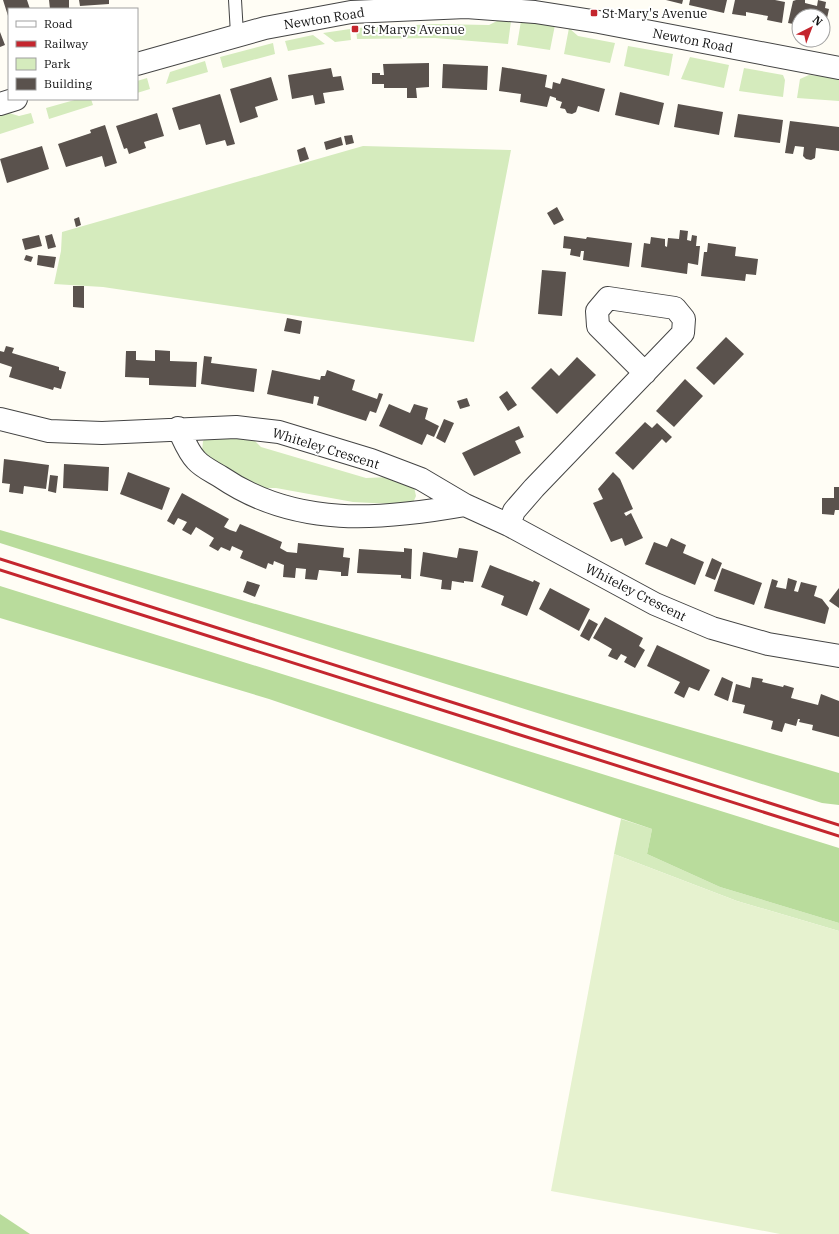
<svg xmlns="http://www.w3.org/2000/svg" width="839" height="1234" viewBox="0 0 839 1234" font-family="'IBM Plex Serif',serif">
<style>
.green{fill:#d5ebbd}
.forest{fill:#b9dc9c}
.pitch{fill:#e6f2cf}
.building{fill:#5a524d}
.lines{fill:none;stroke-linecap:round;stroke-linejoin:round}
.service-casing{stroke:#444;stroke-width:14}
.minor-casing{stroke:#444;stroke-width:24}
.tertiary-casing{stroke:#444;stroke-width:24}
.service{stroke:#fff;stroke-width:12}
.minor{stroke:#fff;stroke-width:22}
.tertiary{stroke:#fff;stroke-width:22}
.rail{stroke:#c4262e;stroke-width:3}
.poi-dot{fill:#c4262e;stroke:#fff;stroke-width:1.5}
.labels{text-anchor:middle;stroke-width:4;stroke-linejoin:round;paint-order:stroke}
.poi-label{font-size:13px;fill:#111;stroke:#fff;text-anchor:start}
.street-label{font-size:13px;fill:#111;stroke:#fff}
</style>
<rect width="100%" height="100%" fill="#fffdf5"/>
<path class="green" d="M501,19l10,2 -3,23 -73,-6 -78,1 -1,-11 79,-4 54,1z
M521,21l34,4 -5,25 -33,-5z
M569,28l9,8 37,7 -5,20 -46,-9z
M350,29l1,11 -16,2 -12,-9z
M313,35l12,9 -37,7 -3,-10z
M273,43l2,11 -52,14 -3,-11z
M628,46l45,8 -4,22 -45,-10z
M690,57l39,8 -5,23 -43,-9z
M205,61l3,11 -42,12 4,-12z
M744,68l39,7 2,5 -2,17 -44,-6z
M809,75l30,3v23l-42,-3 3,-19z
M147,78l3,11 -13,4v-12z
M78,99h13l2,6 -44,14 -3,-11z
M9,113l10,3 12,-3 3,10 -34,11v-19z
M363,146l148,4 -37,192 -371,-55 -49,-3 7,-33 1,-19z
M211,435l40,2 10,10 105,31 24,-1 24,10 2,9 -4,9 -59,-3 -77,-14h-22l-47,-29 -5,-8 1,-10z
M621,819l31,10 -5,25 73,33 119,36v8l-102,-30 -123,-47z"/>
<path class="forest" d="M0,530l839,243v32l-17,-2 -822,-260z
M0,586l839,262v75l-119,-36 -73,-33 5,-25 -383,-130 -269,-81z
M0,1214l30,20h-30z"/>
<path class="pitch" d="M614,854l123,47 102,30v303h-59l-229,-43z"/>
<path class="building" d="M3,0h24l3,9h-21v10z
M49,0h20v9h-19z
M79,0h30v4l-29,2z
M666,0h17l-1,4z
M690,0h37l-3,13 -35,-8z
M735,0h40l10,2 -3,21 -15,-3 1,-4 -22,-4v4l-14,-2z
M796,0h9v3l12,3 1,-6 8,2 -1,6 4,1 -5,23 -1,-16h-24v9l-11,-2 5,-22z
M0,32l5,13 -5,2z
M429,63v24l-13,1 1,10h-10v-10h-23v-4h-12v-11h8v2h4l-1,-11z
M443,64l45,2 -1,24 -45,-2z
M502,67l45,8 -2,12 7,2 1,-7 7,2 2,-6 43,11 -6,23 -21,-6 -2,6 -4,2 -5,-1 -2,-4 -5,-1 2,-6 -6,-2v-2l-6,-2 -3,11 -27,-5 1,-8 -22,-3z
M331,68l2,9 8,-1 3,14 -21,3 2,10 -10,2 -2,-10 -21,4 -4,-24z
M271,77l7,23 -23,7 3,10 -18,6 -10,-34z
M620,92l44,11 -5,22 -44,-10z
M220,94l15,50 -8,2 -2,-6 -19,5 -6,-21 -21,6 -7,-22z
M678,104l45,8 -4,23 -45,-8z
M157,113l7,23 -20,6 2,6 -17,6 -2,-6 -3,1 -8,-23z
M738,114l45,6 -3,23 -46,-6z
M790,121l49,6v24l-23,-3 -1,10 -4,2 -5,-1 -3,-3 1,-9 -9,-1 -2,8 -8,-1z
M105,125l12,38 -12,4 -3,-11 -36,11 -8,-23 33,-11 -1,-3z
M352,135l2,8 -8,2 -2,-9z
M341,137l2,8 -17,5 -2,-8z
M42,146l7,23 -42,14 -7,-24z
M305,147l4,12 -9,3 -3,-12z
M557,207l7,13 -10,5 -7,-12z
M79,217l2,8 -5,2 -2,-8z
M680,230l8,1 -1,9 4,1 1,-6 5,1 -1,10h4l-2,19 -10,-2 -1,11 -46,-7 3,-24 6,1 1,-7 14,2v7l2,1 1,-9 11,1z
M52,234l4,13 -8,2 -3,-13z
M39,235l3,11 -17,4 -3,-11z
M564,236l22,3 1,-2 45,6 -3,24 -46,-7 1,-9h-3l-1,6 -10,-2 1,-6 -8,-1z
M708,243l28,4 -1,9 23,3 -2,16 -10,-1 -1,7 -44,-5 3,-24h3z
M26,255l7,2 -2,5 -7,-2z
M38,255l18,2 -2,11 -17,-3z
M542,270l24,2 -4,44 -24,-2z
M73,286h11v22l-11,-1z
M287,318l15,3 -2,13 -16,-3z
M726,337l18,17 -30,31 -18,-17z
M6,346l8,2 -2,5 47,14v3l7,2 -5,17 -7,-2 -1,3 -44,-13 3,-10 -12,-4v-12l4,1z
M155,350l15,1v10l27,1 -1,25 -47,-2v-7l-24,-1 1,-26h10v9l19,1z
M204,356l8,1 -1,6 46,6 -3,23 -53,-8z
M577,357l19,18 -39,39 -26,-26 20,-20 8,8z
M272,370l48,10 1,-4h4l2,-6 28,10 -3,10 25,9 2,-6 4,1 -7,19 -6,-2 -4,10 -49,-16 2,-8 -5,-1 -1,8 -46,-10z
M685,379l18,17 -29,31 -18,-16z
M507,391l10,14 -9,6 -9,-14z
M467,398l3,8 -10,3 -3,-8z
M389,404l21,9 4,-9 14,4 -3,11 14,7 -5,11 -7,-3 -5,11 -43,-19z
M444,419l10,4 -9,20 -9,-5z
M645,422l7,6 5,-5 15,14 -6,6 -4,-4 -29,31 -18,-17z
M519,426l5,11 -9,4 6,12 -47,23 -12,-23z
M4,459l45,6 -3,24 -22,-3 -1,8 -14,-2 1,-8 -8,-1z
M64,464l45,3 -1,24 -45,-3z
M128,472l42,16 -8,22 -42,-16z
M613,472l7,7 13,30 -9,4 2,3 5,-3 12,25 -18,8 -3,-8 -11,4 -18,-39 10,-4 -5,-10z
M50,475l8,1 -2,17 -8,-2z
M834,487h5v23h-4l-1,5 -12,-1v-16h12z
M182,493l47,26 -5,8 6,3 6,2 4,-8 42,18 -2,6 7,4 10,1 1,-10 46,5 -1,9 7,1 -2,18h-7v-4l-22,-2 -2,10 -12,-1 1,-10 -10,-1 -1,10 -12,-1 1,-12 -10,-4 -1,4 -5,-2 -2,6 -26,-11 3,-7 -11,-5 -2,5 -9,-4 -3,4 -9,-5 5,-8 -18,-11 -5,8 -9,-5 5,-8 -9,-4 -4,7 -7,-4z
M671,538l15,7 -3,8 21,9 -9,23 -50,-21 9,-22 13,5z
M404,548l8,1 -1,30 -10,-1v-3l-44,-2 2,-24 45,3z
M459,548l19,3 -5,31 -9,-1v2l-12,-2 -1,9 -10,-1 1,-9 -22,-4 3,-24 34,6z
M712,558l10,5 -7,17 -10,-4z
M490,565l43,17 1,-2 6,3 -13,33 -26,-11 3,-9 -23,-9z
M722,568l40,15 -8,22 -40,-14z
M788,578l9,3 -3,10 4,1 3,-10 16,4 -3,10 8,3 7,9 -4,16 -61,-16 8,-29 6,2 -2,6 10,2z
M247,581l13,4 -5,12 -12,-5z
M550,588l40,21 -11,22 -40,-22z
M839,588v20l-10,-7z
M605,617l38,21 -4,8 6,4 -10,18 -11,-6 3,-5 -6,-3 -4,6 -9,-4 4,-7 -19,-11z
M589,619l9,5 -9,17 -9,-5z
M657,645l53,25 -11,21 -10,-4 -5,11 -10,-5 6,-11 -33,-16z
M722,677l11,5 -5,19 -14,-6z
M752,677l11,2 -1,3 21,5 1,-2 10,3 -3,10 27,7 3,-11 18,7v36l-27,-7 1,-5 -14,-3 1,-3h-2l-2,7 -11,-3 -3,9 -11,-3 2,-8 -30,-8 2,-8 -13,-3 4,-18 14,4z"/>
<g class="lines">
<defs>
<path id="service" d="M235,0l2,34"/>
<path id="minor" d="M0,419l49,12 53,2 134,-6 43,5 92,28 50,19 44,26 44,20 146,79 57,24 56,16 71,12
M178,428c5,10 10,24 18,32 6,7 17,12 25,17 75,51 160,43 244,28
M509,525l5,-14 20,-23 149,-155 1,-14 -9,-11 -67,-10 -11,13 1,15 47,47"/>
<path id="tertiary" d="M137,64l128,-36 86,-16 115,-5 69,5 64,10 240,46
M0,104l16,-5"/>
</defs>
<use href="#service" class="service-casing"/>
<use href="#minor" class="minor-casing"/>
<use href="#tertiary" class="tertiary-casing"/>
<use href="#service" class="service"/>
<use href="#minor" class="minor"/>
<use href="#tertiary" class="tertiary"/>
<path class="rail" d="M0,559l839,266
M0,570l839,266"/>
</g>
<g class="poi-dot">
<rect x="590" y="9" width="8" height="8" rx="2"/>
<rect x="351" y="25" width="8" height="8" rx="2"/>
</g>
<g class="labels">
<g class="poi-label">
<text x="602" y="18">St Mary's Avenue</text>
<text x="363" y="34">St Marys Avenue</text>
</g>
<g class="street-label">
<text transform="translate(324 18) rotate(-9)" y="5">Newton Road</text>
<text transform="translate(693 40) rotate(11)" y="5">Newton Road</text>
<text transform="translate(326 448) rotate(17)" y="5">Whiteley Crescent</text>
<text transform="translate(636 592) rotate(27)" y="5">Whiteley Crescent</text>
</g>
</g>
<rect x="8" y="8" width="130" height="92" fill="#ffffff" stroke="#a0a0a0"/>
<rect x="16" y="21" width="20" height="6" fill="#ffffff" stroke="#a0a0a0"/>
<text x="44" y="28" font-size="12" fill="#111111">Road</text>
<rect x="16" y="41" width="20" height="6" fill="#c4262e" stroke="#a0a0a0"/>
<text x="44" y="48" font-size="12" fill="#111111">Railway</text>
<rect x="16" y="58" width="20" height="12" fill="#d5ebbd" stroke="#a0a0a0"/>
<text x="44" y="68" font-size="12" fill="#111111">Park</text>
<rect x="16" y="78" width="20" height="12" fill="#5a524d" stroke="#a0a0a0"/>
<text x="44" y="88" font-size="12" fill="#111111">Building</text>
<g transform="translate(811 28) rotate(42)"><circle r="19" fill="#ffffff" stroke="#a0a0a0"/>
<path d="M0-3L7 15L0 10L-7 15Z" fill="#c4262e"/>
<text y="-6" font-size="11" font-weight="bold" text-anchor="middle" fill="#111111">N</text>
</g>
</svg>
